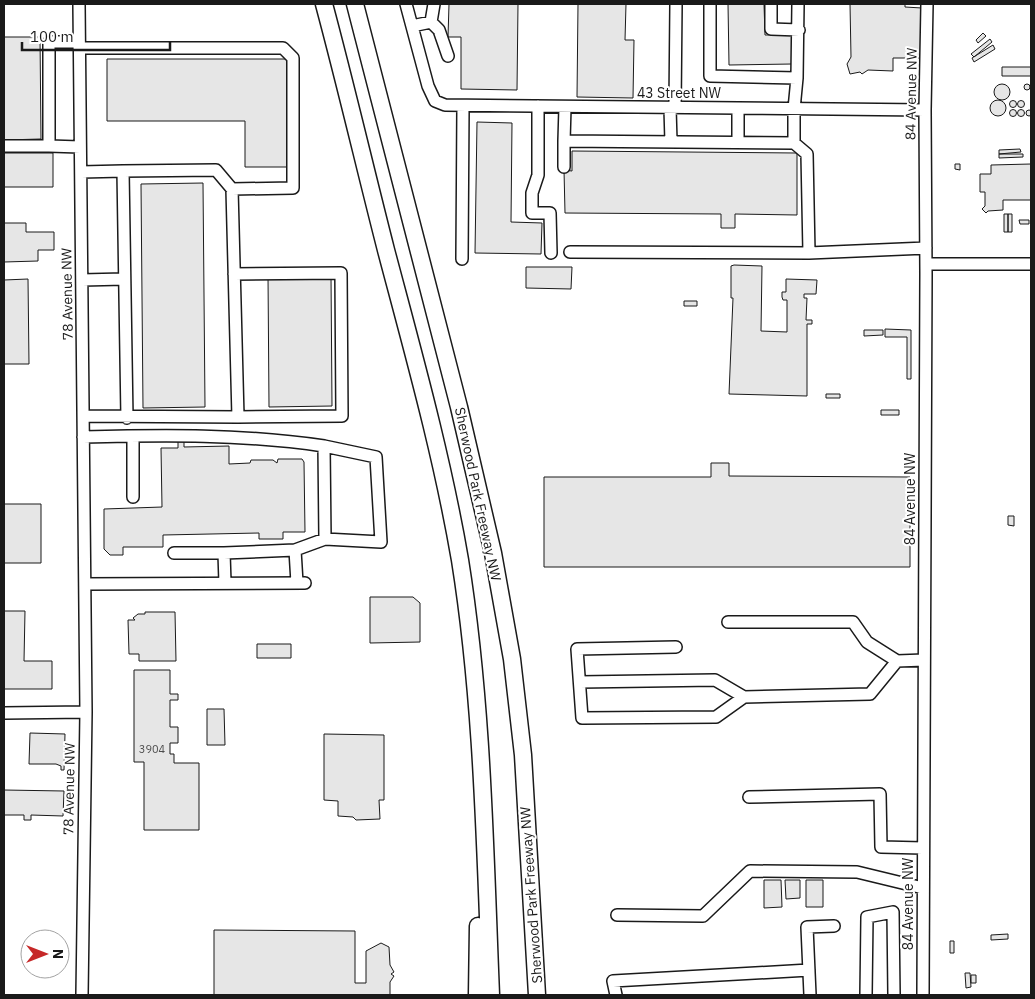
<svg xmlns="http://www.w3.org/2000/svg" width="1035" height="999" viewBox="0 0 1035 999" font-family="'IBM Plex Sans',sans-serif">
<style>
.building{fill:#e6e6e6;stroke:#1a1a1a}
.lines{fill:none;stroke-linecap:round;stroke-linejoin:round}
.minor-casing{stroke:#1a1a1a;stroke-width:14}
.highway-casing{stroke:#1a1a1a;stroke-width:19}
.minor{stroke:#fff;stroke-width:11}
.highway{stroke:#fff;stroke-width:16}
.labels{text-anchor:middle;stroke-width:4;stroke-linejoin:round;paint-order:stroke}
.number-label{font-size:11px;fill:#4d4d4d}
.street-label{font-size:14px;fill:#1a1a1a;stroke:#fff}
</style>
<rect width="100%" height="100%" fill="#fff"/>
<path class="building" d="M449,4h69l-1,86 -56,-1v-52h-13z
M578,4h48l-1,36h9l-1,58 -56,-1z
M728,4h36l1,31h27v29l-63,1z
M850,4h55v3l17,1v50h-29v13l-25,-1 -6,4 -2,-2 -10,2 -3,-10 4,-7z
M983,33l3,3 -8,7 -2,-3z
M4,37h36l1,102 -37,1z
M990,39l2,3 -18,15 -3,-3z
M993,45l2,4 -21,13 -2,-4z
M107,59h184v108h-46v-46h-138z
M1002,67h29v9h-29z
M994 92a8 8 0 1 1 16 0a8 8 0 1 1-16 0Z
M1024 87a3 3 0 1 1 6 0a3 3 0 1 1-6 0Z
M990 108a8 8 0 1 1 16 0a8 8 0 1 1-16 0Z
M1009.5 104a3.5 3.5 0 1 1 7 0a3.5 3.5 0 1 1-7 0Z
M1017.5 104a3.5 3.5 0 1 1 7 0a3.5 3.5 0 1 1-7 0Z
M1017.5 113a3.5 3.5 0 1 1 7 0a3.5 3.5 0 1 1-7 0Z
M1009.5 113a3.5 3.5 0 1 1 7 0a3.5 3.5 0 1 1-7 0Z
M1026 113a3 3 0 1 1 6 0a3 3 0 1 1-6 0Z
M477,122l35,1 -1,99 31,1 -1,31 -66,-1z
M1020,149l1,3 -22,2v-4z
M572,151l225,2v62l-62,-1v14h-14v-14l-156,-1 -1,-43 8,1z
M4,153h49v34h-49z
M999,154h24v3l-24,1z
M955,164h5v6l-5,-1z
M1031,164v36h-28v10l-15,1 -2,2 -4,-4 3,-3v-14h-5v-18h11v-9z
M203,183l2,224 -62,1 -2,-224z
M1004,214h4v18h-4z
M1008,214h4v18h-4z
M1019,220h10v4h-9z
M4,223h22v9h28v18h-16v11l-34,1z
M734,265l28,1 -1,65 26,1v-32h-4l-1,-3v-5h4v-13l31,1 -1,14h-12v4h3l-1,22h6v4h-5v72l-78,-2 4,-96h-2v-32z
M526,267h46l-1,22 -45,-1z
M331,275l1,131 -63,1 -1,-131z
M28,279l1,85h-25v-84z
M684,301h13v5h-13z
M885,329l26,1v49h-4v-42h-22z
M864,330h19v5l-19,1z
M826,394h14v4h-14z
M881,410h18v5h-18z
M178,440h6v7l45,-1v18l21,-1 1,-3h22l4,3 1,-4h24l2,3 1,70h-22v7h-24v-6l-96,2v12h-40v8h-13l-6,-6v-40l58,-2 -1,-59h17z
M711,463h18v13l181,1v90h-366v-90h167z
M4,504h37v59h-37z
M1008,516h6v10l-6,-1z
M370,597h43l7,6v39l-50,1z
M4,611h21l-1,50h28v28h-48z
M145,612h30l1,49h-37v-7h-10l-1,-34h7l-2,-2 5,-4h7z
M257,644h34v14h-34z
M134,670h36v24h8v6h-8v27h8v16h-8v11h4v9h25v67h-55v-68h-10z
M207,709h17l1,36h-18z
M30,733l35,1 -1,36h-3v-4l-5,-2h-27z
M324,734l60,1v65h-5l1,19 -24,1 -3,-3 -15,-1v-15l-14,-1z
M4,790l60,1 -1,25 -32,-1v5h-7v-5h-20z
M764,880h17l1,27 -18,1z
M785,880h15v18l-14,1z
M806,880h17v27h-17z
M214,930l141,1v52h11v-32l15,-8 8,4 1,18 4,7 -3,2 3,2 -4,6v13h-176z
M1008,934v5l-17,1v-5z
M950,941h4v12h-4z
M965,973h5l1,14 -5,1z
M971,975h5v8h-5z"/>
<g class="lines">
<defs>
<path id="minor" d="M79,4l7,708 -4,283
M406,4l22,82 7,15 10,4 480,5
M771,4v25l28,1
M431,22l8,8 9,26
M412,26l19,-4 3,-18
M79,42h-30v104l31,1
M79,48h204l10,10v130l-61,1 6,228 104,-1 -1,-143 -107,1
M797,78l1,-74
M538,106v69l-6,18v20h18l1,40
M565,107l-1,34 230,2v-34l3,-31 -87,-2v-72
M670,108l1,34
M675,108l1,-104
M738,108v34
M564,141v26
M794,143l13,11 2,99 117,-5
M4,146h45
M81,172l42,-1
M570,252l239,1
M462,259l1,-153
M926,264h105
M82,280l42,-1
M83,416l155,1
M127,418l-4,-247 93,-1 16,19
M133,436v61
M83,437c82,-2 160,-3 241,9l1,93 -30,11
M324,446l52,11 5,85 -56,-3
M174,553h50l1,30
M224,553l71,-3 2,33
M85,584l220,-1
M728,622h125l14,20 30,19 27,-1
M676,647l-99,2 5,69 134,-1 28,-20 126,-3 27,-33
M580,682l135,-2 29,17
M4,713l82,-1
M749,797l131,-3 1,53 42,1
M617,915l86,1 47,-45 107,1 66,16
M616,995l-3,-14 196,-11
M810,995l-3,-68 27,-1
M866,995l1,-78 26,-5 1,83
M923,995l3,-721 -1,-164 2,-106"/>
<path id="highway" d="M324,4c22,82 41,164 62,246 27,102 56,205 74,310 23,144 25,291 31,435
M355,4l104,403 34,146 19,106 11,96 14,240
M477,995l1,-69"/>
</defs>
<use href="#minor" class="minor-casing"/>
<use href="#highway" class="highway-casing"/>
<use href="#minor" class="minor"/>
<use href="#highway" class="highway"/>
</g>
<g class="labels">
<g class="number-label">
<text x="152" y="753">3904</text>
</g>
<g class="street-label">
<text x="679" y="98">43 Street NW</text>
<text transform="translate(911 94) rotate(-89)" y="5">84 Avenue NW</text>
<text transform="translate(67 294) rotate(-91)" y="5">78 Avenue NW</text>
<text transform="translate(478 494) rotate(78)" y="5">Sherwood Park Freeway NW</text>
<text transform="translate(910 499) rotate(-90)" y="5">84 Avenue NW</text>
<text transform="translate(69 789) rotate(-89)" y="5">78 Avenue NW</text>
<text transform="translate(531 895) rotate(-94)" y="5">Sherwood Park Freeway NW</text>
<text transform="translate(908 904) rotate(-90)" y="5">84 Avenue NW</text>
</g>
</g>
<rect width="1035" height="999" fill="none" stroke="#1a1a1a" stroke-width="10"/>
<g transform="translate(45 954) rotate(90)"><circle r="24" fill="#ffffff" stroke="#a3a3a3"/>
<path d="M0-4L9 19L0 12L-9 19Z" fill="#c62828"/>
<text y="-8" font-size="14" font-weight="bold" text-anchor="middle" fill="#1a1a1a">N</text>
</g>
<path d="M22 42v8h148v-8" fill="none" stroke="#1a1a1a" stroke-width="2.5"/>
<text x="30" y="42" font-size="15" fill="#1a1a1a" stroke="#ffffff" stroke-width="4" paint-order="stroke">100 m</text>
</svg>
